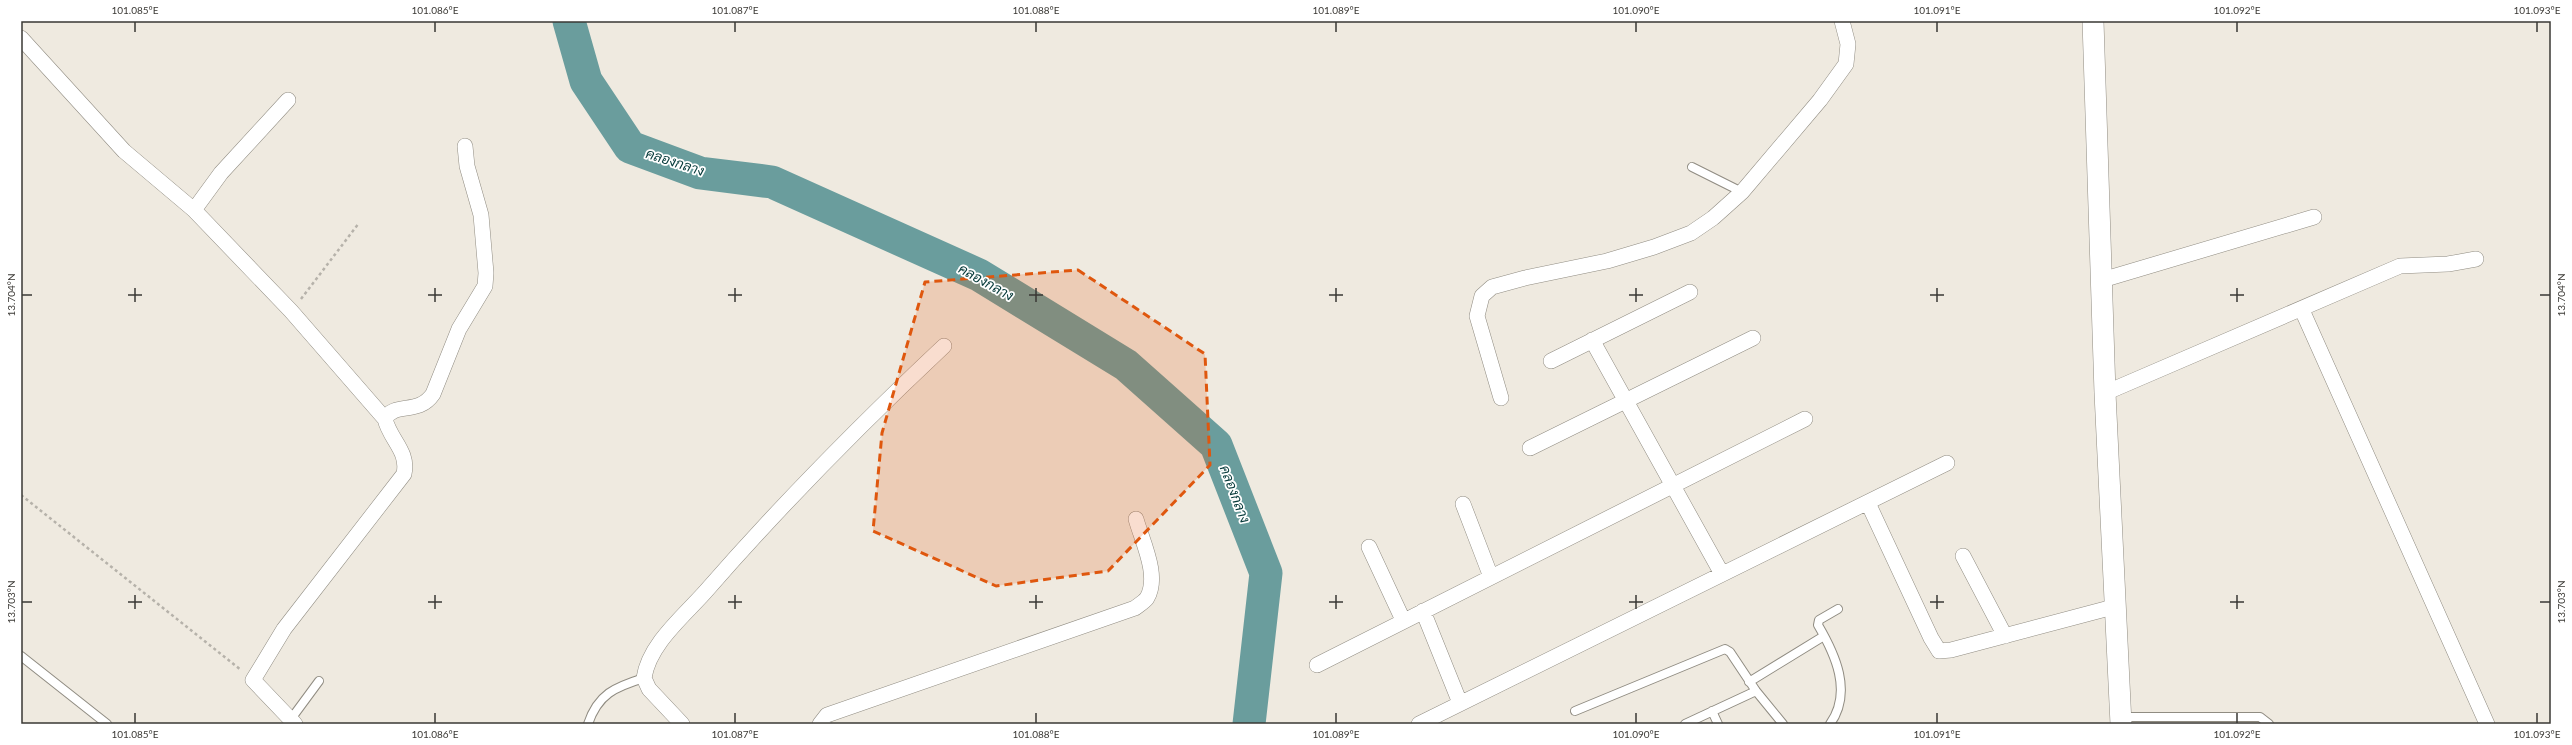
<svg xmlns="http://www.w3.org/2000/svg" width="2572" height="745" viewBox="0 0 2572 745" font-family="Lato,Sarabun,sans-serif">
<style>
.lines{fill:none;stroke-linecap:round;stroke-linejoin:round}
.river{stroke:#6a9d9d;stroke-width:33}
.lane-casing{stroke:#908c82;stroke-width:10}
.street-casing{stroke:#908c82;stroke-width:16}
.secondary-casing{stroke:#908c82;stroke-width:22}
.path{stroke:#b6b2aa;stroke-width:2.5;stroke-dasharray:3 3;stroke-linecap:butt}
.lane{stroke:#fff;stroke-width:8}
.street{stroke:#fff;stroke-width:15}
.secondary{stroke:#fff;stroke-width:21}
.marked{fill:#df570e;fill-opacity:0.2;stroke:#df570e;stroke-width:3;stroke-dasharray:8 5;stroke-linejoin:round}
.ticks{fill:none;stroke:#3a3834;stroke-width:1.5}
.labels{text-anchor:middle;stroke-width:3.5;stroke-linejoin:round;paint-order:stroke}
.water-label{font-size:14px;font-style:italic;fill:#063a3a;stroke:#fff}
.neatline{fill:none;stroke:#3a3834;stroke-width:1.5}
.ticks-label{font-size:10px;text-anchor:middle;fill:#3a3834}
</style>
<rect width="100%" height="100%" fill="#efeae0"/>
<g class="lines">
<path class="river" d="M569,21l17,60 44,66 70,26 72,9 207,93 147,90 90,80 50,128 -17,151"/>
<defs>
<path id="lane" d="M1692,167l50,25
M21,656l86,68
M1749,682l75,-46
M1575,711l150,-62 5,3 26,39 27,33
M1712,711l6,13
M2122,717h138l9,7
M291,719l28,-38
M588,724c10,-30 27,-37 56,-46
M1685,724l71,-33
M1830,724c23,-32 5,-70 -12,-99l1,-5 19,-11"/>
<path id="street" d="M21,38l103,113 70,59 97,101 94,108
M194,210l27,-37 67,-73
M2102,280l212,-63
M2302,310l185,414
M1592,340l130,234
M1551,361l139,-69
M2105,393l295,-127 48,-2 28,-5
M1501,398l-24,-82 5,-20 10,-9 33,-9 82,-17 47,-14 37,-14 22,-15 29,-26 78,-92 26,-36 2,-20 -6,-23
M1530,448l223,-110
M1868,503l63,135 8,13 12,-1 166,-44
M1463,504l28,73
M1369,547l34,73
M1963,556l42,80
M1423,611l37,92
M1317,665l488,-246
M295,724l-42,-44 31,-51 120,-155c5,-23 -14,-34 -19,-55 10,-18 33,-3 48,-25l26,-65 26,-43 1,-13 -5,-58 -14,-49 -2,-20
M682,724l-33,-35 -5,-11c5,-34 40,-62 62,-87 75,-86 155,-167 238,-245
M820,724l7,-9 308,-107c4,-3 10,-7 12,-10 13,-22 -5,-57 -11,-79
M1419,724l528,-261"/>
<path id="secondary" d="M2093,21l12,372 16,331"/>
</defs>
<use href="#lane" class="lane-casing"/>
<use href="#street" class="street-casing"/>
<use href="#secondary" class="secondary-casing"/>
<path class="path" d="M301,299l58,-76
M21,495l220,175"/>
<use href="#lane" class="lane"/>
<use href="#street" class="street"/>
<use href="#secondary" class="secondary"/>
</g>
<path class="marked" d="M1078,270l127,84 5,111 -102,106 -112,15 -123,-55 9,-98 43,-151z"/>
<path class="ticks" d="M135,22v10M435,22v10M735,22v10M1036,22v10M1336,22v10M1636,22v10M1937,22v10M2237,22v10M2537,22v10M135,288v14M435,288v14M735,288v14M1036,288v14M1336,288v14M1636,288v14M1937,288v14M2237,288v14M22,295h10M128,295h14M428,295h14M728,295h14M1029,295h14M1329,295h14M1629,295h14M1930,295h14M2230,295h14M2540,295h10M135,595v14M435,595v14M735,595v14M1036,595v14M1336,595v14M1636,595v14M1937,595v14M2237,595v14M22,602h10M128,602h14M428,602h14M728,602h14M1029,602h14M1329,602h14M1629,602h14M1930,602h14M2230,602h14M2540,602h10M135,713v10M435,713v10M735,713v10M1036,713v10M1336,713v10M1636,713v10M1937,713v10M2237,713v10M2537,713v10"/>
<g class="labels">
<g class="water-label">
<text transform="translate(675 162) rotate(18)" y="5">คลองกลาง</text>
<text transform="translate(986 282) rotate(29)" y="5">คลองกลาง</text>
<text transform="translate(1235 494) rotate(69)" y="5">คลองกลาง</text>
</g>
</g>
<rect width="2572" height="745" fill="none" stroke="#ffffff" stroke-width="44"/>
<rect x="22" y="22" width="2528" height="701" class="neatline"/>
<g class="ticks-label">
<text x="135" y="14">101.085°E</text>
<text x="435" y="14">101.086°E</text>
<text x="735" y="14">101.087°E</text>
<text x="1036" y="14">101.088°E</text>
<text x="1336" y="14">101.089°E</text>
<text x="1636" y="14">101.090°E</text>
<text x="1937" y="14">101.091°E</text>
<text x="2237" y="14">101.092°E</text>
<text x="2537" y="14">101.093°E</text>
<text transform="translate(11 295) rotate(-90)" y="4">13.704°N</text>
<text transform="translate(2561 295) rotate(-90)" y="4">13.704°N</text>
<text transform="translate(11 602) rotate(-90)" y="4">13.703°N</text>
<text transform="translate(2561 602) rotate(-90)" y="4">13.703°N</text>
<text x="135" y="738">101.085°E</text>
<text x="435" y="738">101.086°E</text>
<text x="735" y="738">101.087°E</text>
<text x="1036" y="738">101.088°E</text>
<text x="1336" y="738">101.089°E</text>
<text x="1636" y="738">101.090°E</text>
<text x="1937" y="738">101.091°E</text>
<text x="2237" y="738">101.092°E</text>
<text x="2537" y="738">101.093°E</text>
</g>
</svg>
